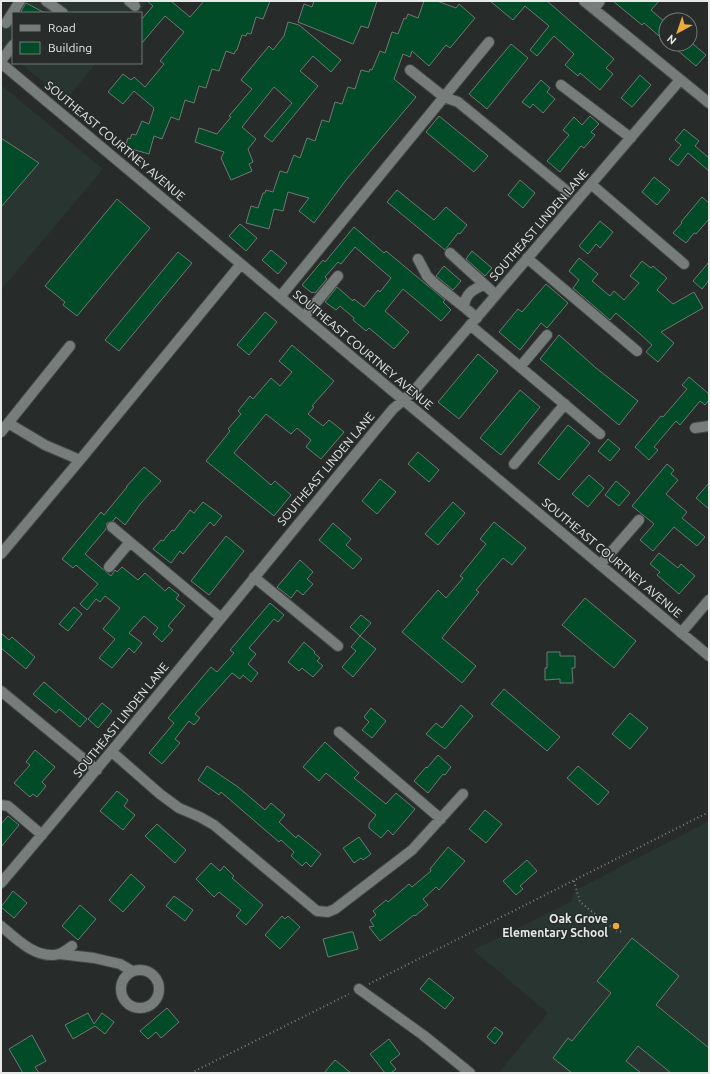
<svg xmlns="http://www.w3.org/2000/svg" width="710" height="1074" viewBox="0 0 710 1074" font-family="Ubuntu,sans-serif">
<style>
.built{fill:#283531}
.building{fill:#014b29;stroke:#727773}
.lines{fill:none;stroke-linecap:round;stroke-linejoin:round}
.minor-casing{stroke:#434846;stroke-width:12}
.path{stroke:#7d8180;stroke-width:2;stroke-dasharray:1 3;stroke-linecap:butt}
.minor{stroke:#777d7b;stroke-width:10}
.poi-dot{fill:#eea83c;stroke:#272c2b;stroke-width:1.5}
.labels{text-anchor:middle;stroke-width:3;stroke-linejoin:round;paint-order:stroke}
.street-label{font-size:12px;fill:#e6e9e8;stroke:#272c2b}
.poi-label{font-size:12px;font-weight:bold;fill:#e6e9e8;stroke:#272c2b;text-anchor:end}
</style>
<rect width="100%" height="100%" fill="#272c2b"/>
<path class="built" d="M13,1h135l-10,12h-125v44l-12,-10v-27z
M20,63h76l-31,38z
M1,85l102,84 -102,121z
M709,821v252h-207l-2,-2 48,-58 -75,-63 99,-49 2,-10z"/>
<path class="building" d="M147,1h24l19,16 14,-16h66l-7,18 -7,-2 -5,17 -4,-1 -1,3 -4,-1 -5,15h-1l-2,4 -8,-3 -7,20 -7,-2 -6,19 -7,-2 -5,17 -9,-3 -6,20 -8,-3 -9,22 -8,-3 -5,18 -24,-7 3,-9 2,1 2,-5 4,1 6,-14 7,3 5,-16 -20,-17 -11,13 -15,-12 15,-18 8,6 3,-3 11,10 19,-23 -4,-3 24,-29 -19,-16 -24,28v-24l12,-14z
M314,1h63l-9,27 -7,-2 -8,18 -55,-22 6,-18 8,3z
M424,1h13l19,7 3,-4 16,14 -25,30 -4,-3 -17,21 -17,-15 -2,6 -7,-3 -9,25 22,18 -70,83 -32,43 -15,-12 10,-13 -21,-6 -5,19 -9,-2 -5,20 -23,-6 5,-17 7,2 5,-15h2l1,-3 7,2 7,-21 7,2 7,-18 6,3 7,-20 8,3 7,-21 7,2 6,-20 7,2 6,-17 7,2 6,-19 8,2 1,-3 2,1 8,-19 5,2 7,-21 6,2 6,-16 2,1 2,-5 10,4z
M490,1h57l67,58 -8,9 7,6 -13,16 -20,-17 -2,3 -13,-11 9,-11 -20,-18 -17,20 -7,-6 19,-24 -24,-20 -12,14z
M613,1h46l-8,9 15,13v19l-22,-19 -2,2z
M26,3l19,10h-25z
M288,22l11,3 42,35 -10,12 -18,-16 -13,15 18,15 -46,56 -8,-6 28,-33 -18,-16 -32,40 14,12 -8,10 5,13 -4,2 3,7 -21,9 -10,-22 3,-6 -29,-10 4,-14 18,6 14,-17 -2,-1 23,-27 -11,-9 28,-34 4,4 11,-14z
M511,44l17,14 -41,51 -18,-15z
M670,44h23l13,11 -10,11z
M640,75l11,10 -19,22 -11,-9z
M541,80l9,8 -3,4 8,7 -12,14 -10,-9 -3,4 -8,-6z
M439,116l49,40 -14,16 -48,-40z
M590,116l9,8 -8,8 4,3 -11,13 -3,-2 -21,26 -13,-11 22,-26 -6,-5 11,-13 8,8z
M684,129l15,12 -4,5 14,12v13l-21,-18 -10,13 -9,-7 12,-14 -6,-5z
M1,138l38,25 -38,44z
M654,177l16,13 -13,15 -15,-13z
M520,180l15,13 -12,15 -15,-13z
M397,190l37,30 12,-13 21,18 -7,9 -2,-1 -13,17 -58,-48z
M702,197l7,6v16l-13,15 -2,-1 -8,10 -13,-10 9,-10 -1,-1z
M117,199l33,29 -73,88 -14,-11 2,-3 -20,-16z
M600,221l13,11 -13,16 -4,-4 -8,10 -9,-8z
M240,224l17,14 -11,13 -17,-15z
M354,227l30,26 2,-2 59,49 -2,2 8,8 -10,11 -38,-32 -18,22 24,21 -15,17 -25,-21 -3,3 -13,-11 1,-2 -14,-12 -4,4 -11,-8 12,-15 16,14 1,-2 10,8 14,-17 2,2 11,-14 -36,-31 -14,17 -3,-2 -13,15 2,2 -12,14 -2,-1 -1,1 -10,-8 21,-25 2,2z
M271,250l16,13 -9,11 -16,-14z
M472,251l20,17 -7,8 -19,-17z
M178,252l14,11 -73,88 -14,-11z
M579,258l19,16 -6,7 18,15 4,-5 10,9 15,-17 -9,-7 12,-15 9,7 2,-2 14,12 -10,12 16,14 21,-12 9,16 -42,24 13,11 -16,19 -12,-10 6,-7 -12,-11 -24,-21 -6,7 -37,-32 6,-8 -10,-9z
M709,262v18l-7,9 -9,-8z
M444,266l17,15 -8,9 -17,-14z
M546,284l22,19 -21,25 -6,-5 -21,27 -21,-18 19,-23 4,3z
M265,312l12,10 -28,33 -12,-10z
M559,335l37,33 42,33 -19,24 -79,-66z
M292,345l42,36 -22,25 2,1 -6,7 15,12 6,-6 15,12 -23,27 -15,-12 5,-7 -14,-12 -6,6 -25,-20 -32,39 37,32 4,-4 16,14 -17,21 -68,-55 24,-30 -2,-2 13,-15 -3,-3 12,-15 3,3 18,-21 9,8 12,-14 -13,-11z
M478,354l20,17 -39,48 -21,-17z
M689,377l20,17v6l-4,5 -5,-4 -20,24 -4,-4 -22,26 4,3 -9,10 -14,-13 26,-31 2,1 24,-28 -5,-4z
M520,390l20,17 -39,48 -21,-17z
M568,425l22,18 -31,37 -21,-17z
M608,439l12,10 -10,12 -12,-10z
M418,452l21,18 -10,12 -21,-18z
M667,464l7,6 -3,4 7,6 -12,14 21,18 -5,6 23,19 -8,9 -23,-19 -21,24 -13,-11 14,-16 -22,-18z
M144,467l17,14 -20,22 -16,22 -9,-8 -3,4 -6,2 -1,6 -21,25 26,22 4,-6 2,2 5,-5 16,13 7,-7 20,18 4,-4 10,8 -3,4 9,7 -17,20 5,4 -11,12 -9,-8 5,-6 -14,-12 -15,17 13,10 -8,10 -5,-5 -17,20 -13,-10 16,-19 -12,-10 17,-21 -15,-12 -5,6 -4,-3 -9,11 -7,-6 18,-20 -22,-19 -3,3 -11,-9 39,-47 3,3 23,-28h-1z
M589,475l15,13 -16,19 -16,-13z
M380,479l16,13 -19,22 -15,-13z
M616,481l14,12 -11,13 -14,-11z
M709,483v26l-13,-11z
M203,502l19,14 -8,10 -4,-4 -27,32 -3,-3 -9,12 -18,-14 8,-9 2,1 9,-11 2,1 16,-21 4,3z
M453,502l12,11 -27,32 -13,-11z
M494,522l32,26 -14,17 -9,-7 -27,32 3,2 -37,46 34,28 -14,17 -60,-51 36,-42 8,8 17,-20 -3,-2 26,-32 -6,-5z
M333,523l18,16 -5,6 16,14 -9,10 -34,-29z
M226,536l18,15 -35,44 -18,-14z
M659,553l19,15 3,-4 14,12 -16,18 -22,-19 3,-3 -10,-8z
M300,560l13,12 -6,7 6,5 -10,11 -6,-5 -6,8 -14,-11z
M585,598l51,43 -22,27 -52,-43z
M270,603l14,12 -6,7 -4,-3 -25,29 7,6 -8,10 10,9 -7,9 -8,-7 -3,4 -8,-6 -37,41 5,4 -6,7 -5,-4 -14,18 5,4 -18,21 -13,-11 25,-30 -6,-5 43,-51 6,5 17,-19 -4,-3z
M74,607l8,7 -14,17 -9,-7z
M361,615l10,8 -11,13 -10,-9z
M1,633l8,7 3,-3 23,20 -9,12 -25,-21z
M360,636l16,13 -23,28 -11,-10 14,-16 -5,-4z
M304,642l11,10 -1,1 6,5 -3,3 6,5 -10,11 -11,-9 -3,3 -11,-9z
M547,652h13v4h15v12h-3l1,15h-13v-4l-15,1v-12h2z
M44,682l43,37 -7,8 -21,-18 -3,4 -23,-19z
M504,689l56,48 -13,14 -56,-47z
M102,703l10,8 -14,17 -10,-9z
M461,705l12,11 -28,33 -19,-15 10,-11 6,5z
M371,708l15,13 -14,17 -10,-8 7,-8 -5,-5z
M630,713l18,15 -18,21 -18,-15z
M325,742l34,31 -5,5 32,26 10,-11 19,16 -22,26 -5,-5 -7,8 -12,-10v-4l7,-9 -50,-42 -7,8 -16,-14z
M35,750l20,17 -13,15 4,4 -9,11 -4,-3 -3,3 -16,-14 16,-18 -4,-3z
M438,755l13,12 -6,8 -2,-1 -15,19 -14,-12 12,-14 1,1z
M207,766l31,21 27,23 6,-7 14,12 -6,7 17,16 2,-3 23,19 -10,13 -5,-5 -4,4 -11,-10 3,-4 -13,-12 -2,2 -58,-50 -2,3 -21,-15z
M578,766l31,26 -11,13 -31,-27z
M117,791l11,9 -4,6 11,9 -12,15 -23,-19z
M485,810l17,14 -16,19 -17,-14z
M8,816l11,9 -18,22v-23z
M157,824l29,26 -11,13 -30,-27z
M359,837l12,17 -8,6 -2,-2 -7,5 -11,-15z
M448,847l17,14 -26,29 -3,-3 -13,12 5,6 -13,11 -1,-1 -34,26 -11,-14 5,-1 -4,-6 6,-5 -3,-4 13,-11 2,2 21,-18 3,3 19,-16 -1,-2z
M527,860l10,11 -17,15 3,3 -7,6 -13,-14z
M211,863l9,8 4,-5 10,10 -2,2 31,27 -17,20 -10,-9 5,-6 -22,-18 -5,5 -18,-18z
M131,874l14,13 -22,25 -14,-12z
M13,891l14,12 -13,15 -13,-11z
M174,896l19,14 -8,11 -19,-15z
M80,905l16,14 -18,21 -16,-14z
M282,916l3,3 3,-3 12,11 -20,22 -15,-14z
M350,932h3l5,17 -30,8 -5,-18z
M632,938l47,38 -23,29 53,43v25h-38l-33,-27 -12,15 15,12h-69l-19,-15 15,-20 4,3 39,-48 -14,-12z
M429,978l25,20 -9,11 -25,-20z
M167,1008l12,14 -18,16 -5,-6 -8,7 -8,-8z
M88,1013l6,11 8,-11 12,9 -9,12 -10,-8 -22,13 -8,-14z
M495,1027l8,6 -8,11 -8,-7z
M32,1035l14,26 -11,6 4,6h-16l-14,-24z
M389,1039l11,15 -10,8 6,7 -5,4h-6l-15,-19z
M335,1060l16,13h-27z"/>
<g class="lines">
<defs>
<path id="minor" d="M46,1l17,12
M129,1l6,5
M584,1l125,102
M594,9l6,-8
M6,23l14,-22
M1,61l12,-16
M1,63l708,593
M410,70l34,27 14,5 110,90
M561,85l70,53
M591,184l93,80
M450,253l46,42
M527,258l110,93
M418,259l9,17 7,7 30,24
M280,297l209,-255
M304,317l34,-41
M477,318l-13,-11c1,-13 9,-18 20,-22
M470,325l130,109
M520,367l27,-32
M8,423l37,22 35,15
M695,428l14,-2
M1,432l69,-86
M514,464l51,-60
M112,527l109,91
M1,554l79,-94 161,-196
M600,565l39,-45
M109,567l21,-25
M254,577l84,69
M681,633l28,-33
M1,691l96,79
M339,732l102,87
M112,752l48,42 19,14 21,9 14,8 103,86 11,1 7,-3 77,-59 51,-56
M1,805l7,1 34,29
M1,883c133,-156 261,-316 392,-474l20,-17 267,-312
M1,926c15,13 36,34 58,28 4,-1 9,-5 13,-8
M60,954l34,4 26,6 12,7
M121 989a19 19 0 1 1 38 0a19 19 0 1 1-38 0Z
M359,989l64,46 47,38"/>
</defs>
<use href="#minor" class="minor-casing"/>
<path class="path" d="M574,881l6,21 35,28 7,2
M369,984l340,-172
M191,1073l158,-79"/>
<use href="#minor" class="minor"/>
</g>
<circle class="poi-dot" cx="616" cy="926" r="4"/>
<g class="labels">
<g class="street-label">
<text transform="translate(115 141) rotate(40)" y="4">SOUTHEAST COURTNEY AVENUE</text>
<text transform="translate(539 225) rotate(-49)" y="4">SOUTHEAST LINDEN LANE</text>
<text transform="translate(363 350) rotate(40)" y="4">SOUTHEAST COURTNEY AVENUE</text>
<text transform="translate(326 469) rotate(-50)" y="4">SOUTHEAST LINDEN LANE</text>
<text transform="translate(612 558) rotate(40)" y="4">SOUTHEAST COURTNEY AVENUE</text>
<text transform="translate(121 720) rotate(-51)" y="4">SOUTHEAST LINDEN LANE</text>
</g>
<g class="poi-label">
<text x="608" y="923">Oak Grove<tspan x="608" dy="14">Elementary School</tspan></text>
</g>
</g>
<rect width="710" height="1074" fill="none" stroke="#e6e9e8" stroke-width="4"/>
<rect x="12" y="12" width="130" height="52" fill="#272c2b" stroke="#737877"/>
<rect x="20" y="25" width="20" height="6" fill="#777d7b" stroke="#737877"/>
<text x="48" y="32" font-size="12" fill="#e6e9e8">Road</text>
<rect x="20" y="42" width="20" height="12" fill="#014b29" stroke="#737877"/>
<text x="48" y="52" font-size="12" fill="#e6e9e8">Building</text>
<g transform="translate(678 32) rotate(220)"><circle r="19" fill="#272c2b" stroke="#737877"/>
<path d="M0-3L7 15L0 10L-7 15Z" fill="#eea83c"/>
<text y="-6" font-size="11" font-weight="bold" text-anchor="middle" fill="#e6e9e8">N</text>
</g>
</svg>
